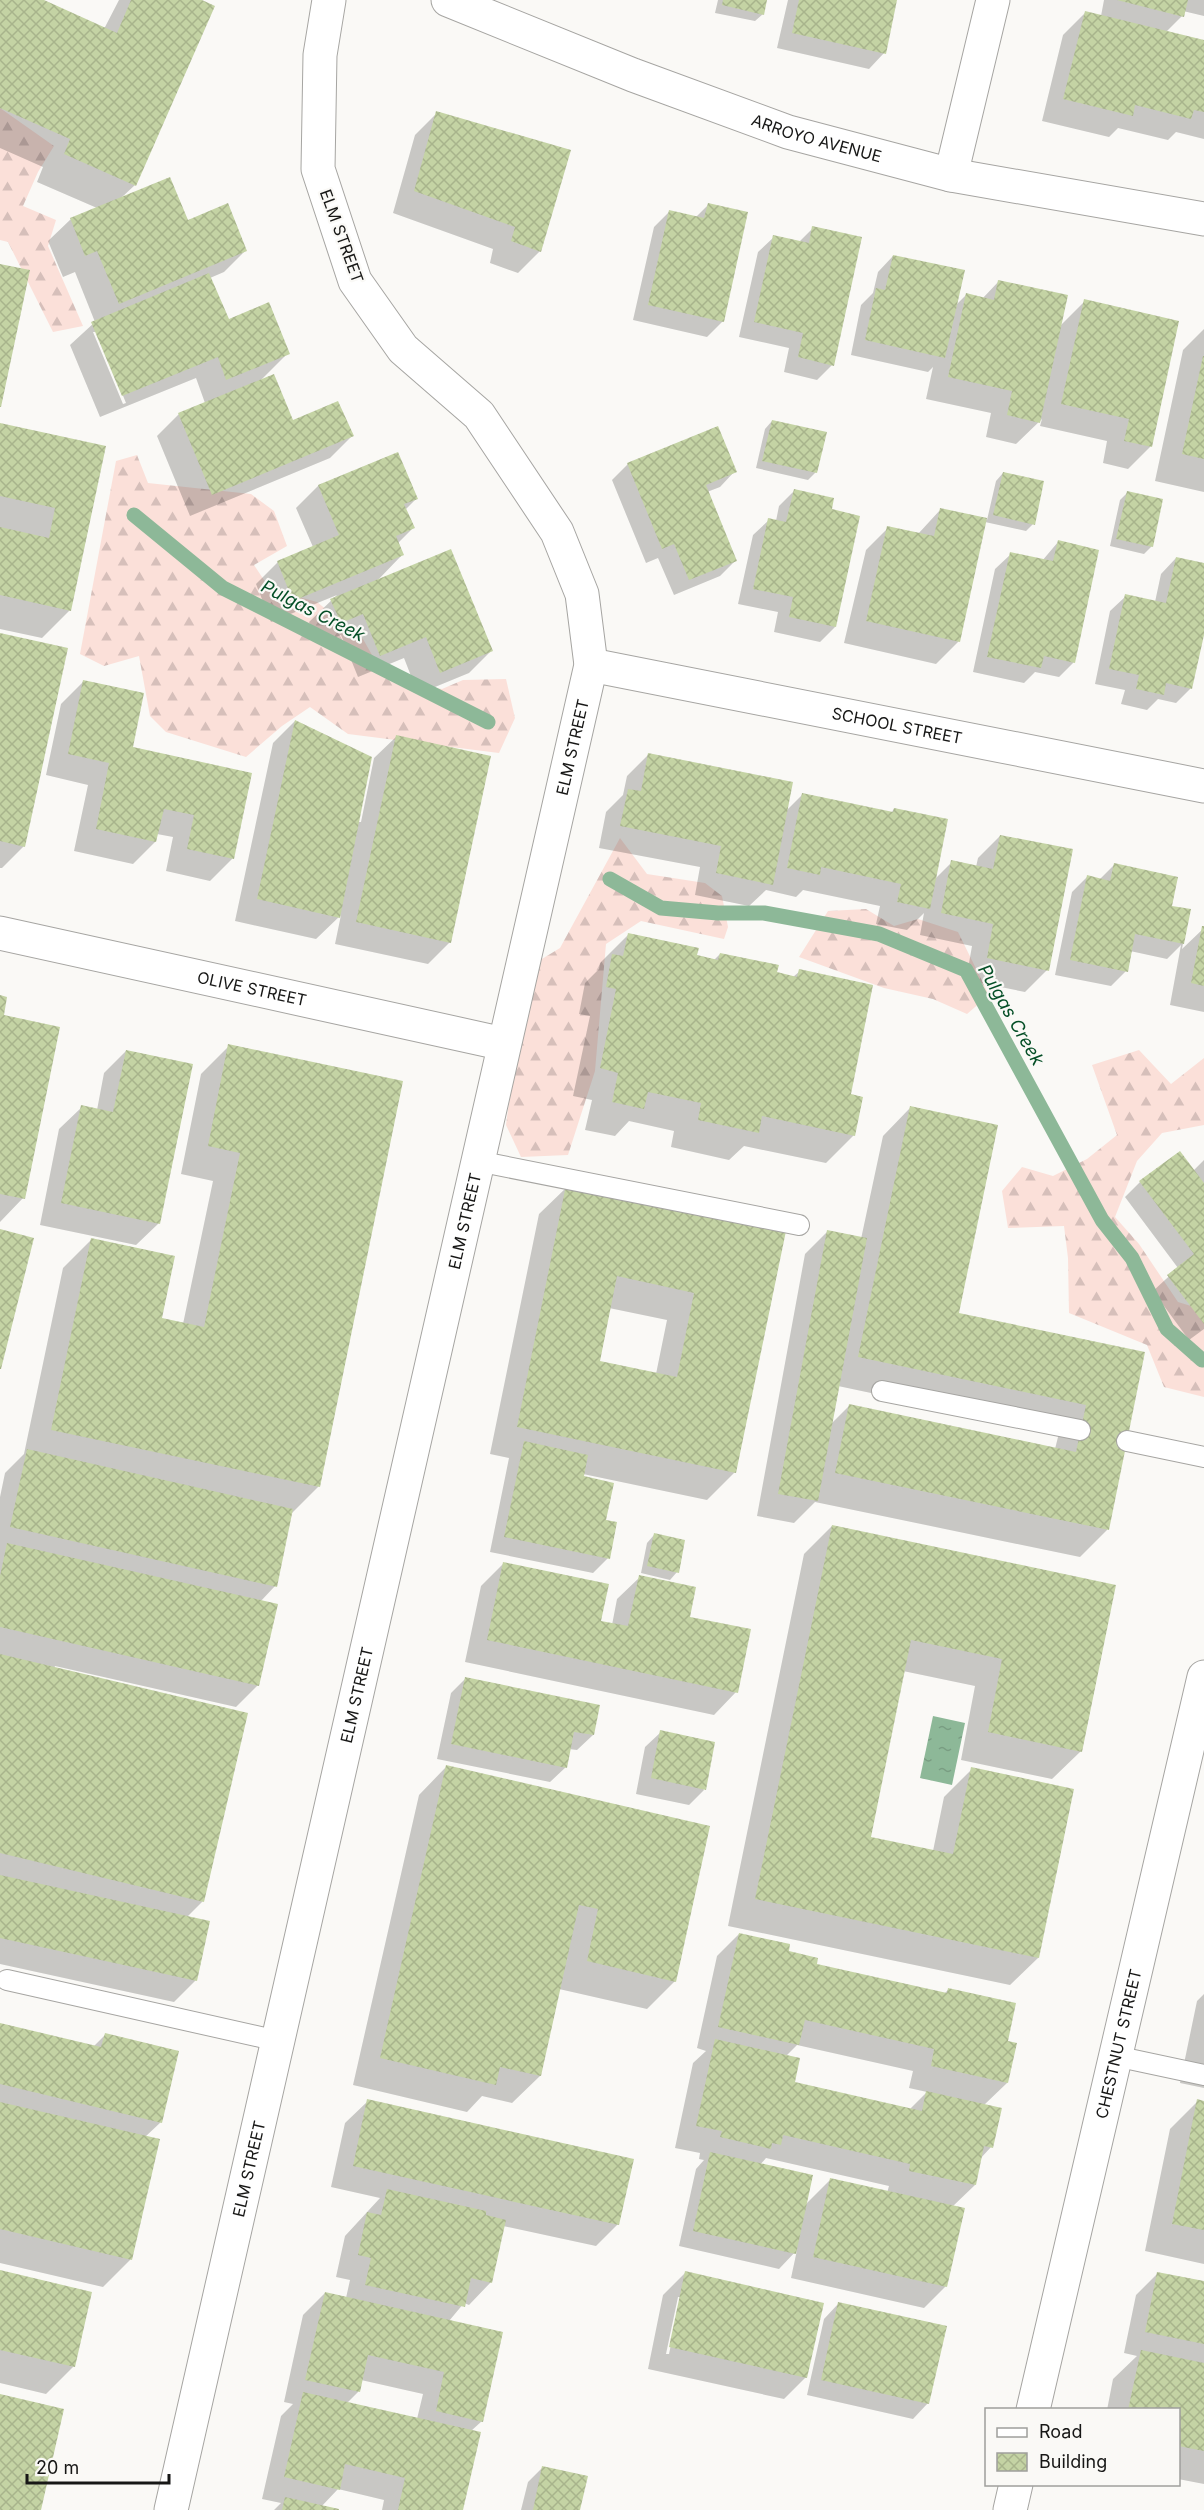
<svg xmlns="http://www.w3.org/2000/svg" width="1204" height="2510" viewBox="0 0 1204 2510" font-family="Inter,sans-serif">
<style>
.forest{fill:url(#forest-firs)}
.water{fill:url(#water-ripples)}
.shadow{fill:#0003;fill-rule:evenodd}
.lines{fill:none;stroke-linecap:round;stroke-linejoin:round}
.stream{stroke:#8db898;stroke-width:15}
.building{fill:url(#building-cross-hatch);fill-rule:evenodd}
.lane-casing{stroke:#a6a5a2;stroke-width:22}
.street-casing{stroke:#a6a5a2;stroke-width:35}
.lane{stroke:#fff;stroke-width:20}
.street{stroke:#fff;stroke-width:33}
.labels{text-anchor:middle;stroke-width:4.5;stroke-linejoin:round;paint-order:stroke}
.street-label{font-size:16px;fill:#171716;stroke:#faf9f6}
.water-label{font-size:18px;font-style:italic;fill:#054f27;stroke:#faf9f6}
</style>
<defs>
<pattern id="forest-firs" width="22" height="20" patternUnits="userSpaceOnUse" patternTransform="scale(1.5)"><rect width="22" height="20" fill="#fbe0d9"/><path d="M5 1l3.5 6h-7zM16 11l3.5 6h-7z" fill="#d6bfba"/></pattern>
<pattern id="water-ripples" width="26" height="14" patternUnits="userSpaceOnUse" patternTransform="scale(1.5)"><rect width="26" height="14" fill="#8db898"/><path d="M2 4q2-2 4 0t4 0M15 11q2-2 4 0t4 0" fill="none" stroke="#799d82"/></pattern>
<pattern id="building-cross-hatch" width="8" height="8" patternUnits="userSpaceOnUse" patternTransform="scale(1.5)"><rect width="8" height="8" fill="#c4d3a4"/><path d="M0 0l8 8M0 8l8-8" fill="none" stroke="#a8b48c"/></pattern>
</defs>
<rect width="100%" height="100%" fill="#faf9f6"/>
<path class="forest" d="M0,108l54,38 -16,26 -15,34 33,14 -8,26 35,80 -30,6 -45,-90 -8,-2z
M137,455l11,28 103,11 23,17 13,35 -33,19 16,24 47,13 46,37 22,39 57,11 21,-9 43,-1 9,39 -16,35 -151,-19 -38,-27 -28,19 -36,31 -80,-25 -16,-16 -11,-60 -35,10 -24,-12 36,-193z
M620,838l27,36 58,9 17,13 6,31 -4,12 -83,-18 -35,23 -11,127 -27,84 -47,2 -15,-32 13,-101 18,-62 23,-14z
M866,909l28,17 24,-7 40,13 31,63 -22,19 -34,-15 -49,-11 -85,-31 29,-46z
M1139,1050l32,34 33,-26v67l-42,8 -25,28 -22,56 24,27 39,58 26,8v87l-40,-10 -17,-42 -78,-32 -1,-55 -4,-32 -56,2 -6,-37 20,-24 31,9 34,-17 30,-24 -25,-70z"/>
<path class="water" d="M933,1716l32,7 -13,62 -32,-7z"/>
<path class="shadow" d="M0,0h41l63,29 15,-29h80l-64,185 -14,13 66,24 59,28 -22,22 -14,6 18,43 60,32 -27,27 31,42 60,14 -22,22 -140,58 -33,-80 22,-22 26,-11 -9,-25 -96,39 -30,-72 25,-23 -20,-50 -12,5 -15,-36 23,-22 26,-11 -60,-26 6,-15 -43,-19zM93,332h4l29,71 -3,1z
M718,0h48l-3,14 -8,7 -40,-8z
M788,0h108l-12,53 -15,16 -92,-21z
M1104,0h100v16l-21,-5 -1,5 -16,16 38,9v98l-28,-7 -8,8 -50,-12 -9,9 -67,-16 21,-86 22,-22 16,3z
M437,113l103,138 -22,22 -28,-10 3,-14 -100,-36 22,-78z
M708,205l15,116 -16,16 -74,-17 21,-93 15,-15 26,6z
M813,228l19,137 -15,15 -33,-8 5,-24 -50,-11 19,-85 16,-15 25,5z
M893,256l62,50 11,-11 16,4 17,-18 61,45 25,-25 65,146 -22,22 -25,-6 4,-22 -67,-15 2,-7 -26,25 -30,-7 5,-24 -65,-14 7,-32 -5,5 -77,-17 10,-50 12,-12 5,-21z
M1204,329v163l-49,-11 28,-131z
M772,421l44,51 -8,8 -52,-12 9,-39z
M0,425l104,23 -34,162 -28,28 -42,-9z
M397,454l19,45 -11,11 8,18 -15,15 4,12 -26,27 115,69 -22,22 -51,21 -14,-36 -46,19 -17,-42 -23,9 -9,-22 28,-27 -66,27 -15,-38 22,-22 35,-15 -17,-39 22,-22z
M628,464l107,7 -15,16 -13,5 28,69 -15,15 -46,19 -16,-37 -12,5 -34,-83z
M1003,473l30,51 -7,7 -41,-9 -26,119 -23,23 -92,-21 22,-93 22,-22 30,6 23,-25 46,11 9,-39z
M794,491l36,19 5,117 -15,15 -46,-10 4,-20 -40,-8 15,-69 16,-15 7,1 3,-15z
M1127,493l25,53 -8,8 -34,-8 10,-46z
M1058,542l16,120 -15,15 -24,-5 -11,11 -51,-11 22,-103 16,-15 31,7z
M1176,558l28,7v63l-13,60 -15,15 -18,-4 -11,11 -26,-6 4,-14 -30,-6 15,-73 16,-15 29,6 6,-28z
M0,634l24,212 -22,22h-2z
M83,682l48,67 119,25 -18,85 -22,22 -44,-10 7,-34 -16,-3 -2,8 -22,22 -59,-13 14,-66 -42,-10 15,-71z
M295,721l63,101h3l13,-64 23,-22 53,206 -22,22 -93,-20 6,-29 -25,24 -81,-18 38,-178z
M649,754l137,57 16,-16 89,18 3,-4 41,70 17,-17 24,5 2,-9 22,-22 47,134 -22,22 -59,-12 6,-34 -52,-11 4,-22 -17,17 -31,-6 4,-18 -77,-16 -7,7 -30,-7 -17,16 -54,-11 5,-28 -101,-19 7,-36 17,-17 4,-19z
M1114,865l56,42 19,3 -7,39 22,-21v84l-34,-7 11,-60 -14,14 -37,-8 -4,20 -15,15 -56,-11 17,-83 15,-15 12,3z
M628,935l86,25 6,-6 56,20 17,3 7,-6 49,124 5,40 -28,28 -82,-17 -15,14 -58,-13 3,-16 -45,-10 -14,15 -30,-6 7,-30 -19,-4 17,-80 -11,-2 6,-31 14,-14 1,-6z
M0,997l23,201 -23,24z
M229,1046l90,440 -28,28 -16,72 -15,16 -2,83 -22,22 -181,-41 -1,3 149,232 -17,17 10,62 -22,22 -174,-38v-467l5,-24 19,-19 39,-186 28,-28 70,79 22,5 30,-143 -32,-7 20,-100z
M126,1051l33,172 -23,22 -96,-20 19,-96 23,-22 15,3 7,-37z
M910,1108l47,207 186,38 -36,177 -27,27 -265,-55 -21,21 -37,-7 48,-262 22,-22 34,7 22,-103zM838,1386l221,47 -4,16 -206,-43 -19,19z
M1204,1160v169l-15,11 -36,-49 25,-23 -53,-71 15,-15 53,-11z
M567,1187l217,45 -49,240 -28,28 -124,-26 22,47 3,37 -15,15 -103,-21 19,-94 -19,-4 49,-240zM609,1308l58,12 -11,54 -58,-12z
M832,1526l282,60 -34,166 -28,27 -91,-19 14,-74 -72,-15 -34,167 64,13 11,-54 28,-28 100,21 -34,168 -28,27 -282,-59 76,-372z
M654,1535l23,37 -7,8 -29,-7 6,-30z
M503,1564l96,58 13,3 5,-26 23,-22 48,41 48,74 -22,23 -249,-53 16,-76z
M466,1678l127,57 -16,15 -8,-1 -3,18 -16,15 -113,-23 14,-66z
M661,1732l43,58 -15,15 -53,-11 9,-47z
M446,1767l263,60 -34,154 -28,28 -88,-20 -19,87 -28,27 -30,-7 -15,16 -114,-27 66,-290z
M739,1934l76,31 129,29 4,-4 58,52 1,41 -23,22 7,42 -11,12 -5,26 -23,22 -6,79 -22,22 -133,-30 6,-28 -18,19 -100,-23 17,-77 8,-9 -5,-1 1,-6 -25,-5 18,-85 13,-12 -9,-3 20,-92zM797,2045l116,26 -4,17 18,4 -17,17 -117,-26 -8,-26zM766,2158l123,28 -2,7 -57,-13 -25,25 -45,-40z
M1204,1994v94l-24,-5 17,-82z
M0,2025l93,22 12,-12 56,87 -16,15 -14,122 -28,28 -103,-24z
M368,2101l250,123 -22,22 -93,-20 -12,56 -22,23 -5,-2 -15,18 33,100 -11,10 -9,79h-80l2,-10 -46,-11 -17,18 15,3h-62l7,-7 -19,-4 19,-83 12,-12 -9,-2 19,-87 22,-22 21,5 4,-18 -14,-3 9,-41 35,-38 -49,-11 14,-64zM361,2380l62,14 -6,25 -70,-16 12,-12z
M1198,2101l6,1v162l-59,-13 25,-122z
M0,2272l74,94 -28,28 -46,-11z
M685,2273l121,104 -22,22 -136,-30 15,-74zM678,2297h3l-12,57h-3z
M1158,2273l46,10v201l-26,-5v-69h-71l6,-31 24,-23 -13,-3 12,-58z
M839,2303l89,100 -15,16 -106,-24 17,-76z
M543,2467l36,43h-58l7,-28z"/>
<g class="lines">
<path class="stream" d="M134,515l89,73 265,134
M610,879l51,29 57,5h46l115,21 87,36 136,250 30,38 35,71 35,31"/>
</g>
<path class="building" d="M0,0h44l73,33 14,-33h71l13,6 -79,180 -72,-32 6,-15 -70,-31z
M723,0h44l-3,15 -42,-10z
M799,0h98l-11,54 -94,-21z
M1117,0h71l-4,17z
M1085,11l119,29v72l-10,-2 -3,9 -56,-14 -2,11 -70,-17z
M436,111l135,39 -30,102 -30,-11 4,-14 -101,-36z
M170,177l18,43 40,-17 19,48 -128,53 -22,-53 -12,5 -15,-38z
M708,203l40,9 -24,110 -76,-17 21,-95 35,8z
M812,226l50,11 -28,129 -36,-9 5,-24 -49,-11 19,-87 36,8z
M893,255l72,15 -20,88 -80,-18 11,-52 9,2z
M0,264l30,6 -29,137h-1z
M209,273l20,46 40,-17 21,52 -64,26 -8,-23 -96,39 -31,-74z
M998,280l70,15 -28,128 -33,-8 5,-24 -64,-14 18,-84 28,7z
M1084,299l95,22 -27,126 -28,-6 5,-22 -68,-15z
M1203,356h1v103l-22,-5z
M274,374l19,46 45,-19 16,35 -142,59 -34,-82z
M772,420l55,12 -10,41 -55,-12z
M0,423l106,23 -35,165 -71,-16v-68l49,11 6,-30 -55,-12z
M718,426l19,46 -31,13 31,76 -48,19 -15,-36 -12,5 -35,-86z
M398,452l20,47 -14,5 11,24 -19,8 8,19 -111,46 -16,-40 62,-26 -21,-50z
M1003,472l41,9 -9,44 -42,-10z
M794,489l40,9 -2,11 28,7 -24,111 -47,-10 4,-20 -40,-8 15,-71 18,4z
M1127,491l36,8 -10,48 -37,-8z
M940,508l47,10 -27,124 -94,-21 21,-95 47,10z
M1058,540l41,10 -24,113 -31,-7 -3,12 -54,-11 23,-105 43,9z
M451,549l42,102 -53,22 -14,-36 -46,19 -17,-42 -22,9 -11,-24z
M1176,557l28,6v72l-12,54 -26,-6 -2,12 -28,-6 3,-14 -30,-6 16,-75 41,9z
M0,633l68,15 -43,199 -25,-6z
M83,680l61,13 -11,54 119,26 -18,86 -47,-10 7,-34 -30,-6 -8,33 -60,-13 13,-66 -41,-9z
M295,720l77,37 -32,161 -83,-19z
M396,735l95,21 -40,187 -95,-21z
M648,753l145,29 -20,103 -57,-12 5,-27 -101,-20 8,-37 13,2z
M802,793l91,19 1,-4 54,11 -18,90 -33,-7 4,-18 -80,-17 -1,8 -33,-7z
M1000,835l73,14 -24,122 -62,-13 6,-34 -52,-11 10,-53 42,9z
M1114,863l64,14 -6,29 19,3 -7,35 -49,-10 -7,38 -58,-12 17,-85 23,6z
M1202,926h2v60l-13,-3z
M628,933l71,15 -2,7 21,5 2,-7 59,12 -2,7 20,5 2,-8 74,16 -22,109 12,3 -8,39 -93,-20 -3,17 -61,-13 3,-17 -53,-11 -4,17 -32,-7 6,-29 -18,-5 16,-79 -10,-2 6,-33 11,2z
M0,995l7,2 -3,18 56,12 -35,172 -25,-5z
M228,1044l175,37 -83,406 -269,-57 40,-192 84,18 -13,62 42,9 36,-174 -32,-7z
M126,1050l67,14 -33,160 -99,-21 20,-98 32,7z
M910,1106l88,19 -39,188 186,39 -36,178 -274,-57 14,-69 227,48 10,-47 -228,-48z
M1180,1151l24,32v141l-37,-49 27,-21 -55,-73z
M566,1185l220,46 -50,242 -219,-46zM617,1276l77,17 -17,84 -77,-16z
M0,1229l34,9 -33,131h-1z
M827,1230l40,8 -49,263 -40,-7z
M524,1441l64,14 -4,21 30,7 -8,37 11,2 -7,37 -106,-22z
M27,1449l266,60 -16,78 -267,-60z
M832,1525l284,60 -34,167 -94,-20 14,-73 -91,-19 -40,197 82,17 18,-87 103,22 -35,169 -284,-59z
M654,1533l31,7 -6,33 -32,-7z
M7,1543l271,61 -19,82 -259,-59v-51z
M503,1562l106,22 -8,37 27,5 11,-51 57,12 -6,30 61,12 -13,64 -251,-53z
M0,1654l248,59 -44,189 -204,-49z
M465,1677l135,28 -6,30 -20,-3 -7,36 -116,-24z
M660,1730l55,12 -9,48 -55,-12z
M446,1765l264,61 -34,156 -89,-21 11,-52 -19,-4 -38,171 -41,-9 -4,18 -116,-27z
M0,1875l210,46 -13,60 -197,-43z
M739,1933l51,11 -1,7 29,7 -1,6 130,29 1,-5 68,15 -8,38 9,2 -9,40 -77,-17 3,-17 -129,-29 -6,25 -81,-18z
M0,2023l101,24 4,-14 74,18 -17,72 -162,-39z
M715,2039l85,19 -5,24 127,29 4,-20 76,17 -9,40 -9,-2 -8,39 -67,-14 1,-7 -127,-29 -2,10 -9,-2 -1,6 -51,-12 2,-6 -26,-5z
M367,2099l267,60 -15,66 -266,-59z
M1197,2099l7,2v129l-32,-6z
M0,2102l160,37 -28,121 -132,-31z
M710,2152l103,23 -17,79 -103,-23z
M830,2178l135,30 -18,79 -134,-30z
M387,2189l99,22v4l20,5 -14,63 -21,-5 -6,29 -100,-22 6,-27 -13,-3 9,-43 14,3z
M0,2270l92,22 -17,75 -75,-17z
M685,2271l139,32 -17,75 -138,-31z
M1157,2272l47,9v63l-59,-12z
M325,2292l178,40 -20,90 -47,-11 8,-39 -76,-17 -8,37 -55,-12z
M838,2302l109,24 -18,78 -108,-24z
M1141,2350l63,13v88l-26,-5v-36h-50z
M303,2392l178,40 -18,78h-65l7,-32 -60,-14 -5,26 -56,-13z
M0,2394l64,15 -23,101h-41z
M542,2466l46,10 -8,34h-47z
M285,2497l54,12v1h-57z"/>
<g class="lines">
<defs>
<path id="lane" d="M477,1161l322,64
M882,1391l198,39
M1127,1441l77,16
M7,1980l271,61
M1115,2056l89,19"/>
<g id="street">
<path id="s1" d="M448,0l185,75 155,57 163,43 253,44"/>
<path d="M951,175l42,-175"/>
<path id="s2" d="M591,665l613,121"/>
<path id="s3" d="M0,933l504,111"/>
<path id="s4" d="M1033,2410l171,-733"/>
<path id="s5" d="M171,2510l420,-1845 -9,-71 -25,-62 -78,-117 -76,-66 -48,-68 -37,-112 2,-114 9,-55"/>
<path d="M1010,2510l6,-26"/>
</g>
</defs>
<use href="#lane" class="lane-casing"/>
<use href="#street" class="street-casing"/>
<use href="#lane" class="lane"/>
<use href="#street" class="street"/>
</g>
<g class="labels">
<g class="street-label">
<text dy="6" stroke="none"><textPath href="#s1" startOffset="394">ARROYO AVENUE</textPath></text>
<text transform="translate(342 236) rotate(70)" y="6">ELM STREET</text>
<text dy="6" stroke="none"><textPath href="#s2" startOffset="312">SCHOOL STREET</textPath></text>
<text dy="6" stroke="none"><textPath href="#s5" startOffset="1808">ELM STREET</textPath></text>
<text dy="6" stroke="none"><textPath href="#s3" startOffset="258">OLIVE STREET</textPath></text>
<text dy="6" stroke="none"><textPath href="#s5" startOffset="1322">ELM STREET</textPath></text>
<text dy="6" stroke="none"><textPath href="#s5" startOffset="836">ELM STREET</textPath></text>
<text dy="6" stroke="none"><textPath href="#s4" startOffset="376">CHESTNUT STREET</textPath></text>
<text dy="6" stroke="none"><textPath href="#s5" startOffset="350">ELM STREET</textPath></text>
</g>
<g class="water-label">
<text transform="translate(313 611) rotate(27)" y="6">Pulgas Creek</text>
<text transform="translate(1011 1015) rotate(60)" y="6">Pulgas Creek</text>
</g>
</g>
<rect x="985" y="2408" width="195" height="78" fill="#faf9f6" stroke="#9f9f9c" stroke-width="1.5"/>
<rect x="997" y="2428" width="30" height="9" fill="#ffffff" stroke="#9f9f9c" stroke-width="1.5"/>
<text x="1039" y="2438" font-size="18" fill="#171716">Road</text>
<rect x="997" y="2453" width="30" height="18" fill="url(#building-cross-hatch)" stroke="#9f9f9c" stroke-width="1.5"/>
<text x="1039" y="2468" font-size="18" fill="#171716">Building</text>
<path d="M27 2474v9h142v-9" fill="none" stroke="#171716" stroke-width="3"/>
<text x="36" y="2474" font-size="18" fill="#171716" stroke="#faf9f6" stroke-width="4.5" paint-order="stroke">20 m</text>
</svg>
